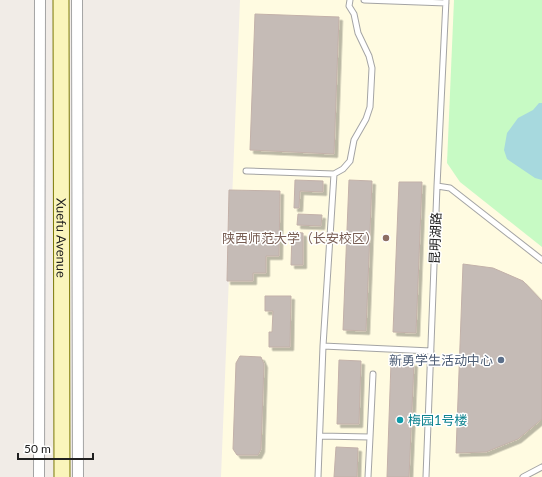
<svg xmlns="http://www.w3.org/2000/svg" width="542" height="477" viewBox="0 0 542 477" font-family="Lato,'Noto Sans SC',sans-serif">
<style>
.education{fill:#fffbe1}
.park{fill:#c7fac4}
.water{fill:#a7d9de}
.building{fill:#c5bbb6;stroke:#c3b1a9;filter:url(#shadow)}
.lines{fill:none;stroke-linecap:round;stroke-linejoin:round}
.lane-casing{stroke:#a4a4a4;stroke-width:7}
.street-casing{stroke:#a4a4a4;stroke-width:12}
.secondary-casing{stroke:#7a7805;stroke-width:17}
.lane{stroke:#fff;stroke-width:5}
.street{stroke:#fff;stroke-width:10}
.secondary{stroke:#faf5bb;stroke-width:15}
.education-dot{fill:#8d6e63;stroke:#fff;stroke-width:1.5}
.service-dot{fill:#5c6f8a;stroke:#fff;stroke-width:1.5}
.culture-dot{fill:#0f9aa8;stroke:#fff;stroke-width:1.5}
.labels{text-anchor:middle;stroke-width:3;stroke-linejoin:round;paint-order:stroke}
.street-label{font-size:13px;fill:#202020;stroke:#fff}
.education-label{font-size:13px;fill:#785e54;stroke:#fff;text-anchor:end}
.service-label{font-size:13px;fill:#4e5e75;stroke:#fff;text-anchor:end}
.culture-label{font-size:13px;fill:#0d838f;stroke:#fff;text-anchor:start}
</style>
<defs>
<filter id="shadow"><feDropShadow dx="3.5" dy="3.5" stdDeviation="0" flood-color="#0004"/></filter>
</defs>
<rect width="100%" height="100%" fill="#f1ece7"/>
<path class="education" d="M240,0h302v477h-321z"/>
<path class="park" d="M454,0h88v247l-82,-65 -13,-19z"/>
<path class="water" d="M539,103h3v77l-7,-2 -28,-19 -3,-9 3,-17 11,-15 15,-8z"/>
<path class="building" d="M255,14l84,3 -5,137 -84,-4z
M295,180l28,1v11l-23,-1 -1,17h-5z
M349,180l23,1 -6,150 -23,-1z
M399,182h23l-6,151 -23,-1z
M229,190l51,1 -1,65h-13v17h-13v8h-26z
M298,214l24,1 -1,11 -24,-1z
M292,232l11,1v32h-12z
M463,264l30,4 30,13 19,20v118l-24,20 -32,13 -30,1z
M265,296h26l-1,51h-21v-15h3l1,-21h-8z
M240,356l21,1 3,7 -3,85 -3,6h-21l-4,-6 3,-86z
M339,360l22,1 -2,63h-22z
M391,362l23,1 -5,114h-22z
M336,447l22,1 -1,29h-23z"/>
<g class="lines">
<defs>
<path id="lane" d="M364,0l82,3
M246,171l88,3 9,-5 7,-8 4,-21 12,-21 4,-12 2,-39 -3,-12 -11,-23 -4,-19 -5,-8 1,-6
M437,186l13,2 92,72
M323,346l108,5
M320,436l50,1 -2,40
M370,437l3,-63
M318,477l5,-131 11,-172
M426,477l11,-291 9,-186
M523,477l19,-10"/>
<path id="street" d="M77,0l1,477
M39,477l1,-477"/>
<g id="secondary">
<path id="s1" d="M61,0l1,477"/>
</g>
</defs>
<use href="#lane" class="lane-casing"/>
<use href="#street" class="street-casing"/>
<use href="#secondary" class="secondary-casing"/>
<use href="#lane" class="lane"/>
<use href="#street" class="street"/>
<use href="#secondary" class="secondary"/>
</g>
<circle class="education-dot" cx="386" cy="238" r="4"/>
<circle class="service-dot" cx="501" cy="360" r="4"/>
<circle class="culture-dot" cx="400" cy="420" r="4"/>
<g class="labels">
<g class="street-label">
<text dy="5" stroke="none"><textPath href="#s1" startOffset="238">Xuefu Avenue</textPath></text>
<text transform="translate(435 238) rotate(-88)" y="5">昆明湖路</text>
</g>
<g class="education-label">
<text x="378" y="243">陕西师范大学（长安校区）</text>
</g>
<g class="service-label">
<text x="493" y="365">新勇学生活动中心</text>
</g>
<g class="culture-label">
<text x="408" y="425">梅园1号楼</text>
</g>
</g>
<path d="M18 453v6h75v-6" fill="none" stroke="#202020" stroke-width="2"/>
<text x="24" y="453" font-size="12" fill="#202020" stroke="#ffffff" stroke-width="3" paint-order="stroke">50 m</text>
</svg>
